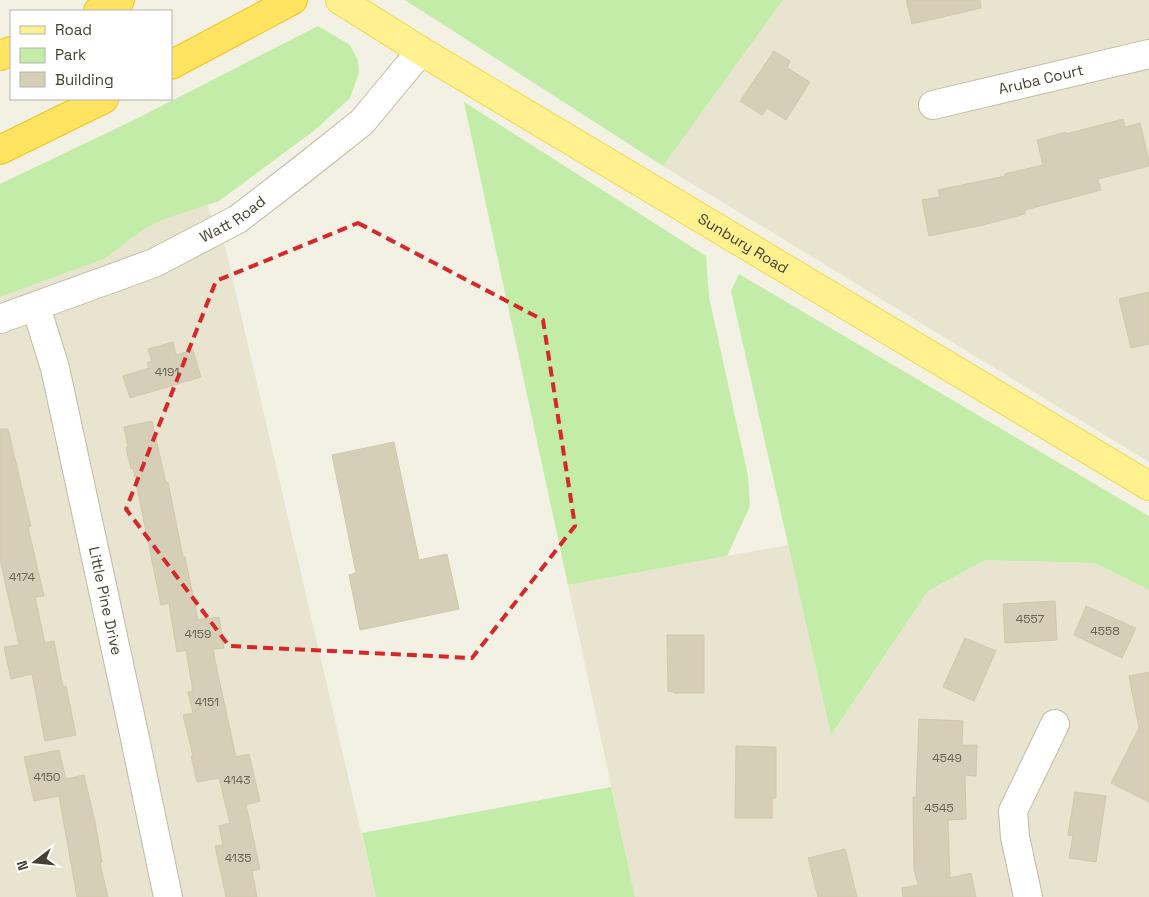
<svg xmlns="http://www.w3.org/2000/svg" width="1149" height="897" viewBox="0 0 1149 897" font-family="'Space Grotesk',sans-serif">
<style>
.residential{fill:#e8e4d0}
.green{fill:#c2eca7}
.building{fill:#d6cfb7;stroke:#d1c8aa}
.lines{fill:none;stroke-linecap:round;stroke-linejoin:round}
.minor-casing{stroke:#c0bba5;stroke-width:30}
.major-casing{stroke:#efda55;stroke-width:30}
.highway-casing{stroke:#ecc324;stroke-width:30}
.minor{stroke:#fff;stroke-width:28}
.major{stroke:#fff190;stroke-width:28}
.highway{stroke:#ffe462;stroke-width:28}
.marked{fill:none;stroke:#d62828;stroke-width:4;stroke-dasharray:10 6;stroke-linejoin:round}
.labels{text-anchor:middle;stroke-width:4;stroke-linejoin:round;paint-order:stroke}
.number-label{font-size:12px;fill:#6a6454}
.street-label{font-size:15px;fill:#464133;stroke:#fff}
</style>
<rect width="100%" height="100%" fill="#f3f1e3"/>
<path class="residential" d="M783,0h366v462l-486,-296z
M207,205l19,45 150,647h-376v-600l104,-38 43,-32 21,-9z
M788,545l43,190 97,-144 57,-31 110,3 54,27v307h-514l-67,-312z"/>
<path class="green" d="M405,0h378l-120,166z
M318,26l32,19 8,16 1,12 -9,25 -35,32 -96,71 -51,17 -21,9 -43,32 -104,38v-113l134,-64z
M464,102l242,154 3,41 39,179 2,30 -23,50 -159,29z
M739,274l410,242v74l-54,-27 -110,-3 -57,31 -97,144 -100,-444z
M611,787l24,110h-259l-14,-64z"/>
<path class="building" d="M906,0h74l1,8 -69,16z
M774,51l16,10 -3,7 23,14 -24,38 -19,-12 -5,7 -22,-14z
M1123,119l2,8 15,-4 9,37v6l-51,13 3,11 -76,20v4l-42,11 -54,11 -7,-36 18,-3 -2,-7 67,-14v-2l38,-9 -6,-25 29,-8v2z
M1149,292v52l-18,4 -12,-49z
M173,342l3,13 17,-5 8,27 -71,21 -7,-22 26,-8 -2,-5 5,-2 -4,-12z
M152,421l14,62 2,-1 15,75h2l13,63 21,-3 5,31 -11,1 4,21 19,87 13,-3 11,47 -14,4 14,64 -8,2 5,26h-31l-11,-51 8,-1 -4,-19 11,-3 -11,-45 -22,4 -6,-26h2l-10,-41 10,-2 -5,-21 5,-1 -7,-41 -9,2 -8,-49 -8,2 -28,-137 -2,1 -5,-21 2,-1 -4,-20z
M0,429h8l23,97 -3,1 16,69 -9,1 10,46 9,-2 9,46 3,-1 10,49 -31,6 -13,-67 -21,5 -7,-32 15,-2 -19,-86z
M394,442l25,118 28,-6 12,55 -99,21 -11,-55 7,-2 -24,-118z
M1055,601l2,39 -52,3 -2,-39z
M1086,606l50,22 -14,30 -48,-23z
M667,635h37v58h-30v-1l-6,-1z
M965,638l31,13 -22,50 -31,-14z
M1149,672v130l-38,-19 28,-55 -10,-52z
M919,719l44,2 -1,24h15l-1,31 -11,-1 1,44 -18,1 2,58 21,-5 5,24h-73l-1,-9 16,-3 -4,-16 -1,-72h3z
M736,746l40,1v51h-4v20h-37z
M59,750l7,29 18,-4 11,47 7,40 -2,1 8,34h-31l-18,-101 -25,5 -10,-44z
M1075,792l31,4 -10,66 -27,-4 4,-22 -5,-1z
M845,849l12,48h-39l-10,-39z"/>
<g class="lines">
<defs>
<g id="minor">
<path id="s1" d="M933,105l216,-51"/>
<path id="s2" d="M36,307l19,61 78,361 35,168"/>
<path id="s3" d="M0,319l154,-56 84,-44 61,-47 63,-50 59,-71"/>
<path d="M1028,897l-13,-60 -2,-26 42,-87"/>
</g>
<g id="major">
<path id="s4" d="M340,0l81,51 728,435"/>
</g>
<path id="highway" d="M98,11l22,-11
M0,56l11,-5
M171,65l122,-65
M0,150l104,-51"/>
</defs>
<use href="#minor" class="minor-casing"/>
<use href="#major" class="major-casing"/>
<use href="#highway" class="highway-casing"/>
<use href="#minor" class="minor"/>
<use href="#major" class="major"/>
<use href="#highway" class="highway"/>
</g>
<path class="marked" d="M358,223l185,97 32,206 -103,132 -243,-12 -103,-137 90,-228z"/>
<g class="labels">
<g class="number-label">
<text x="167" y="376">4191</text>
<text x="22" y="581">4174</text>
<text x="1030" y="623">4557</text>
<text x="1105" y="635">4558</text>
<text x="198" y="638">4159</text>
<text x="207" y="706">4151</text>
<text x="947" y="762">4549</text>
<text x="47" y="781">4150</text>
<text x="237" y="784">4143</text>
<text x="939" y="812">4545</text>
<text x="238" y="862">4135</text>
</g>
<g class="street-label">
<text dy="5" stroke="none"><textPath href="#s1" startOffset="111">Aruba Court</textPath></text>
<text dy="5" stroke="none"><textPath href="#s3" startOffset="254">Watt Road</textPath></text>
<text dy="5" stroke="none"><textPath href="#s4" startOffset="471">Sunbury Road</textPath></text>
<text dy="5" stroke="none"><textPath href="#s2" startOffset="302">Little Pine Drive</textPath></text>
</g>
</g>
<rect x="10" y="10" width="162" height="90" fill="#ffffff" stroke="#b5b3ad"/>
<rect x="20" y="26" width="25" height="8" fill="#fff190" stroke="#b5b3ad"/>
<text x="55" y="35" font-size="15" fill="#464133">Road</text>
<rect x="20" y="48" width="25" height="15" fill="#c2eca7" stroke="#b5b3ad"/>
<text x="55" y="60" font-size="15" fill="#464133">Park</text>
<rect x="20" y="72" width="25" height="15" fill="#d6cfb7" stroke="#b5b3ad"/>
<text x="55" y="85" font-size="15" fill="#464133">Building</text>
<g transform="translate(35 862) rotate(254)" stroke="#ffffff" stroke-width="4" paint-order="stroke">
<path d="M0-4L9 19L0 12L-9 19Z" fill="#464133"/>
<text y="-8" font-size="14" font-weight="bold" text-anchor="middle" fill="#464133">N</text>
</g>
</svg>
